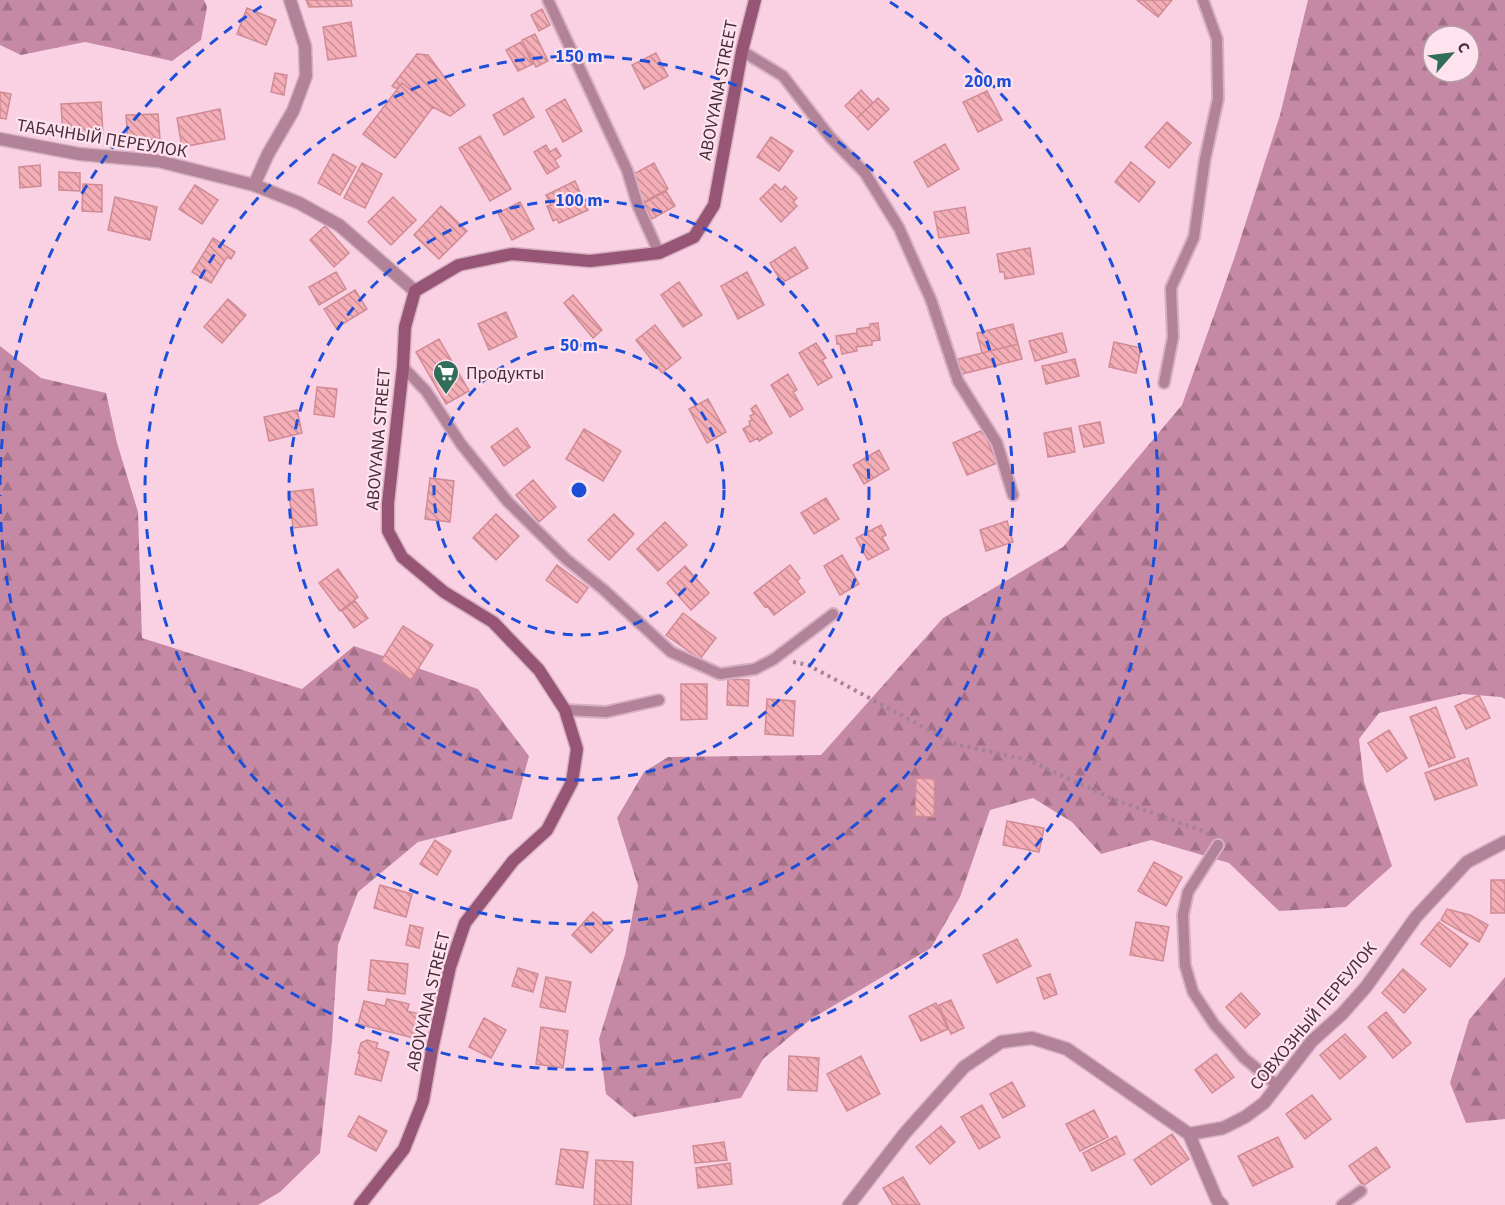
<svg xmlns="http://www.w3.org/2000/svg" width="1505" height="1205" viewBox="0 0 1505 1205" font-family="'Source Sans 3',sans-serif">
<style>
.forest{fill:url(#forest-firs);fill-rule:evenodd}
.building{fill:url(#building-back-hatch);stroke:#d08b95;stroke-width:1.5}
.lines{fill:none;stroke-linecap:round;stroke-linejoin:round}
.lane-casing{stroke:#d6b0c1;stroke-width:14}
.street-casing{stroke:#d6b0c1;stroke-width:15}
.secondary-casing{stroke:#d6b0c1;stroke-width:15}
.path{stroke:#a58392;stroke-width:4;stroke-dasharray:3 4.5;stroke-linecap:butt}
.lane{stroke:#b18298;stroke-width:10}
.street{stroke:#b18298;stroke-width:12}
.secondary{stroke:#975575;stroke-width:12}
.ring{fill:none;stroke:#1d4ed8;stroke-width:3;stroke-dasharray:10 8}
.labels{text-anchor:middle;stroke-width:4.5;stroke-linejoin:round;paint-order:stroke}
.street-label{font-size:18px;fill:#482e3a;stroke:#fee3ee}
.poi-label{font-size:18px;fill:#482e3a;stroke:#fee3ee;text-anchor:start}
.centre{fill:#1d4ed8;stroke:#fee3ee;stroke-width:3}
.ring-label{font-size:18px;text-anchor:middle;font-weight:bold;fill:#1d4ed8;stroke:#fee3ee;stroke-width:4.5;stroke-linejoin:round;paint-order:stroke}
</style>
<defs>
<pattern id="forest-firs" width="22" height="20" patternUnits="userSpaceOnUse" patternTransform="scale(1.5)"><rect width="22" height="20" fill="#c589a5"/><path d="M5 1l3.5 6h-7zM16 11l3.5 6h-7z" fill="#a27087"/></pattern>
<pattern id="building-back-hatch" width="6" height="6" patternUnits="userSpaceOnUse" patternTransform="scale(1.5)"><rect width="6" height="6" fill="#f5aeb7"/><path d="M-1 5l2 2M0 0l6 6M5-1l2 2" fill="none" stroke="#c88e96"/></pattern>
</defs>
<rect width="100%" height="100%" fill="#fad1e3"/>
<path class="forest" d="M0,0h204l3,7 -6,33 -29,21 -87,-19 -64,13 -21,-10z
M1308,0h197v699l-4,-2 -38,-3 -84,19 -20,26 5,43 28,84 -46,41 -67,4 -50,-48 -78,-23 -50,14 -29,-32 -39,-24 -43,12 -30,87 -29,51 -120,71 -48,40 -22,39 -107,19 -28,-23 -7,-55 26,-84 13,-69 -21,-68 27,-46 24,-15 153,-2 122,-137 120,-71 119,-142 53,-149 45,-141zM1433,36h36v36h-36z
M0,346l41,32 65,15 11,50 21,69 4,126 160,51 52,-43 124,43 51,67 -17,63 -94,23 -60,50 -20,53 -6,96 -12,112 -40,39 -22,13h-258z
M1505,977v142l-39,4 -16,-40 19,-63z"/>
<path class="building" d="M306,0h45l1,6 -43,1z
M1137,0h35l-14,17z
M247,8l29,12 -10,25 -29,-11z
M542,9l8,16 -11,6 -8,-16z
M351,22l5,34 -28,4 -5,-33z
M535,34l13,27 -12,6 -14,-27z
M521,42l12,22 -15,7 -12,-21z
M656,53l12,23 -24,13 -12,-24z
M417,54l11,1 37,50 -15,11 -17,-9 -31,-24 -5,6 -5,-3z
M275,73l12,2 -3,20 -13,-3z
M402,83l31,24 -38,51 -32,-24z
M861,90l12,13 -16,15 -12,-12z
M987,91l15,29 -24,12 -15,-30z
M0,92l11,2 -5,25 -6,-1z
M523,98l11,19 -30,18 -11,-20z
M878,98l11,11 -21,21 -11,-12z
M565,99l17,32 -19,11 -17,-32z
M101,102l2,32 -40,2 -2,-32z
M220,109l5,30 -43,8 -5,-29z
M158,114l2,25 -32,1 -2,-25z
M1167,122l24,21 -22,25 -24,-21z
M480,136l31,53 -21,12 -31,-53z
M771,137l22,14 -14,20 -22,-14z
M945,144l14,25 -31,18 -14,-25z
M546,145l4,7 6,-4 5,8 -6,4 4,7 -12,7 -13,-22z
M333,154l23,13 -16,28 -22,-12z
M1131,162l24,20 -16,20 -24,-20z
M362,163l20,11 -17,34 -21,-10z
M654,163l14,26 -24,13 -14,-26z
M40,165l1,21 -21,2 -1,-21z
M59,172l21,1v18l-21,-1z
M575,181l13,29 -29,13 -2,-4 -4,2 -6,-15 4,-1 -5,-10z
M83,184l19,1v27l-20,-1z
M775,184l6,6 4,-4 12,12 -4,4 4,4 -16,16 -21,-23z
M195,185l23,15 -16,24 -23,-15z
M666,191l9,15 -23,13 -8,-16z
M115,197l42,10 -7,33 -42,-10z
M393,197l23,23 -25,25 -23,-23z
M520,202l14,27 -22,11 -14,-27z
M441,206l26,25 -28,28 -25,-24z
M965,207l4,26 -30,5 -5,-26z
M325,226l24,27 -15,14 -24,-27z
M213,238l22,14 -4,7 -4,-2 -16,26 -19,-11z
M795,247l13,21 -26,15 -12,-20z
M1030,248l4,26 -29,5 -1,-7h-4l-3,-18z
M336,272l10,17 -27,16 -10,-18z
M747,272l17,33 -26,14 -17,-33z
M679,282l23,33 -19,12 -22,-32z
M355,290l12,19 -31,19 -12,-19z
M573,295l29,35 -9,8 -29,-35z
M228,299l18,16 -24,28 -18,-16z
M506,312l11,25 -28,13 -11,-26z
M878,323l2,17 -8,1v4l-16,2 1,4 -15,3 -2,-10h-3l-1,-8 21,-3v-4l13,-2v-3z
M1013,324l5,20 -36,9 -5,-20z
M655,325l26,33 -19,15 -26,-33z
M1062,333l5,19 -32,9 -6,-20z
M439,339l30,52 -23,13 -30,-52z
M1114,342l27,6 -5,25 -27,-6z
M816,343l10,15 -4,2 10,17 -14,8 -19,-32z
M1018,344l4,15 -60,15 -4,-15z
M1075,359l4,17 -33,8 -4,-18z
M788,374l9,16 -4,2 10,17 -13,8 -19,-32z
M317,387l20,2 -3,28 -20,-3z
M708,399l18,33 -19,11 -18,-34z
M756,405l16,28 -13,8 -1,-3 -8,4 -7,-13 7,-4 -1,-4 3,-1 -2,-4 4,-2 -3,-5z
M297,410l5,23 -33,8 -5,-24z
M1100,422l4,21 -20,4 -5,-21z
M517,428l13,19 -26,19 -13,-19z
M1071,428l4,24 -27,5 -4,-24z
M584,429l37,22 -18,30 -37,-22z
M983,430l14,33 -30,12 -14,-32z
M879,450l10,19 -25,15 -11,-19z
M430,478l24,3 -4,41 -25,-3z
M533,480l23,27 -17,15 -23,-27z
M313,489l4,36 -24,3 -4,-36z
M826,498l13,21 -25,15 -13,-21z
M496,514l23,22 -23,24 -23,-22z
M614,514l20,20 -25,26 -21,-20z
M1007,521l6,21 -27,9 -6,-21z
M665,522l22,23 -29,26 -21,-22z
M881,525l5,10 -4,2 7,12 -21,11 -12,-22z
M842,555l17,29 -19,11 -16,-29z
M557,565l31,23 -11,15 -31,-23z
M790,565l10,13 -3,3 8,11 -31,23 -7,-9 -2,1 -11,-14z
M685,566l24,27 -18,17 -24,-27z
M338,569l20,28 -18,14 -21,-28z
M355,601l13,17 -14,10 -12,-17z
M683,613l33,25 -16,21 -34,-24z
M403,626l30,19 -22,35 -30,-19z
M728,679l21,1 -1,26 -21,-1z
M681,684h26v35l-26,1z
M1479,695l11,23 -24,11 -11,-23z
M767,699l28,2 -2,35 -28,-2z
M1436,707l19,50 -26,10 -19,-50z
M1389,730l18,28 -20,14 -19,-29z
M1468,758l9,27 -42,15 -10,-27z
M916,778l19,1 -1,38 -19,-1z
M1007,821l37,7 -5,24 -36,-7z
M435,840l16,11 -14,24 -17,-11z
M1154,862l28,15 -16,29 -28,-15z
M1491,880h14v33h-14z
M380,885l32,9 -6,23 -32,-9z
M1447,909l23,6 18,10 -9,17 -38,-22z
M593,912l20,18 -22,23 -19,-18z
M1136,922l33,5 -6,34 -33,-6z
M1439,922l29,22 -18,23 -29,-23z
M410,925l13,3 -4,20 -13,-3z
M1017,939l14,27 -34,17 -14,-28z
M371,960l37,4 -3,30 -37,-4z
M518,968l20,6 -5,18 -21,-6z
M1403,969l23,20 -22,24 -22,-20z
M1050,974l7,20 -13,5 -7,-21z
M546,977l25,5 -6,30 -25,-5z
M1241,993l19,21 -15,14 -19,-21z
M387,999l22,5 -2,7 17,4 -6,24 -60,-15 6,-23 21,5z
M951,1000l13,28 -13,6 -12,-29z
M936,1003l12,26 -27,12 -12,-25z
M1386,1012l25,31 -18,15 -25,-31z
M484,1018l22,12 -15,28 -22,-11z
M541,1027l27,4 -5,37 -27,-4z
M1345,1034l21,23 -26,22 -20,-24z
M367,1040l11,3 -2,5 13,4 -8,29 -26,-7 5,-20 -2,-1 3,-10z
M1216,1054l18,23 -22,16 -17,-23z
M789,1056l30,2 -2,33 -29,-1z
M861,1056l19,38 -33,17 -20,-37z
M1012,1082l13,24 -22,12 -13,-24z
M1312,1095l19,24 -26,20 -19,-25z
M982,1105l18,32 -21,12 -18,-32z
M1094,1110l14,27 -28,14 -14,-27z
M359,1116l28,15 -11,20 -28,-15z
M941,1126l14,16 -25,22 -14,-17z
M1172,1134l17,25 -38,26 -17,-25z
M1116,1136l9,18 -33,17 -9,-18z
M1278,1137l15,30 -40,19 -15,-30z
M724,1142l3,18 -32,3 -2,-17z
M1376,1147l14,20 -27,19 -14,-20z
M561,1149l27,3 -5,36 -27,-4z
M596,1160l37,2 -2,43h-37z
M730,1163l2,21 -34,4 -2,-20z
M903,1177l17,28h-27l-10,-17z"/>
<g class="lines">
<defs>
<path id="lane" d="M548,0l79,170 11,36 21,47
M742,51l41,25 47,61 35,36 34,55 32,72 27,81 39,62 16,52
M403,367l23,24 35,53 47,58 58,57 38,31 67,62 49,22 35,-5 19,-10 59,-45
M1164,383l9,-46 -2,-49 23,-51 11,-78 13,-60 -1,-60 -14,-39
M565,710l41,2 53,-12
M1218,845l-30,47 -5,23 2,50 8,27 21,32 30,34 34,28
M1342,1205l19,-14"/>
<path id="street" d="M0,139l79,15 79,7 96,24 45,18 40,22 76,66
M254,185l14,-31 25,-43 13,-35 -1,-30 -15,-46
M1189,1134l28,66 5,5
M849,1205l56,-72 59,-66 37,-25 31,-4 35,11 122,85 34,-6 22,-11 19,-14 48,-62 30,-27 24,-27 50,-70 51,-55 38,-20"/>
<path id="secondary" d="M360,1205l44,-56 19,-48 9,-51 18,-83 15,-44 48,-62 34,-31 25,-48 5,-33 -12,-39 -26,-40 -46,-48 -49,-30 -42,-35 -14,-26v-28l15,-136 2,-40 10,-36 44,-26 53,-11 78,7 69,-8 35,-16 20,-32 28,-154 13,-51"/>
</defs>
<use href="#lane" class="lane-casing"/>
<use href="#street" class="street-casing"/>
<use href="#secondary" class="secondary-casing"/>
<path class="path" d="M793,662l15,3 147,79 73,16 85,39 93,33 3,3"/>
<use href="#lane" class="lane"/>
<use href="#street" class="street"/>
<use href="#secondary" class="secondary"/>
</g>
<g class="ring">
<circle cx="579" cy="490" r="145"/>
<circle cx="579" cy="490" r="290"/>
<circle cx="579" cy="490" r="434"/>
<path d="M0 485A579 579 0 0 1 268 2M890 2A579 579 0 1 1 0 495"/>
</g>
<defs>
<symbol id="supermarket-pin" viewBox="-11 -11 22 30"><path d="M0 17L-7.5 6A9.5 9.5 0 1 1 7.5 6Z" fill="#306e5a" stroke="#fee3ee"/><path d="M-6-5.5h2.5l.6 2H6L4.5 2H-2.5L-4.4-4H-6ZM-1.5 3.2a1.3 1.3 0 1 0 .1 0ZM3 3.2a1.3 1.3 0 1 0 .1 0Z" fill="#fff"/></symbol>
</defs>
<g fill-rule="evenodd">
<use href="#supermarket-pin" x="431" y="358" width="30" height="40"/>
</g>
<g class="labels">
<g class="street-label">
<text transform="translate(718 90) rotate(-79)" y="6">ABOVYANA STREET</text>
<text transform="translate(102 138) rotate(9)" y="6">ТАБАЧНЫЙ ПЕРЕУЛОК</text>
<text transform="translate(378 439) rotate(-85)" y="6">ABOVYANA STREET</text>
<text transform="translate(428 1001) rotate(-77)" y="6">ABOVYANA STREET</text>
<text transform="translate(1313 1016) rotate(-50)" y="6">СОВХОЗНЫЙ ПЕРЕУЛОК</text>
</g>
<g class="poi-label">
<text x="466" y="379">Продукты</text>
</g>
</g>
<circle cx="579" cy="490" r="9" class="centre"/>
<g class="ring-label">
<text x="579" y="62">150 m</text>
<text x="988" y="87">200 m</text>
<text x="579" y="206">100 m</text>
<text x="579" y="351">50 m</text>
</g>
<g transform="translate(1451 54) rotate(62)"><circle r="28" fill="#fee3ee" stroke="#b59ba6" stroke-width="1.5"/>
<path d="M0-4.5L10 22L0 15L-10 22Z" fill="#306e5a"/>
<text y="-9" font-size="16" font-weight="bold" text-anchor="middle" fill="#482e3a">С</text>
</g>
</svg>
